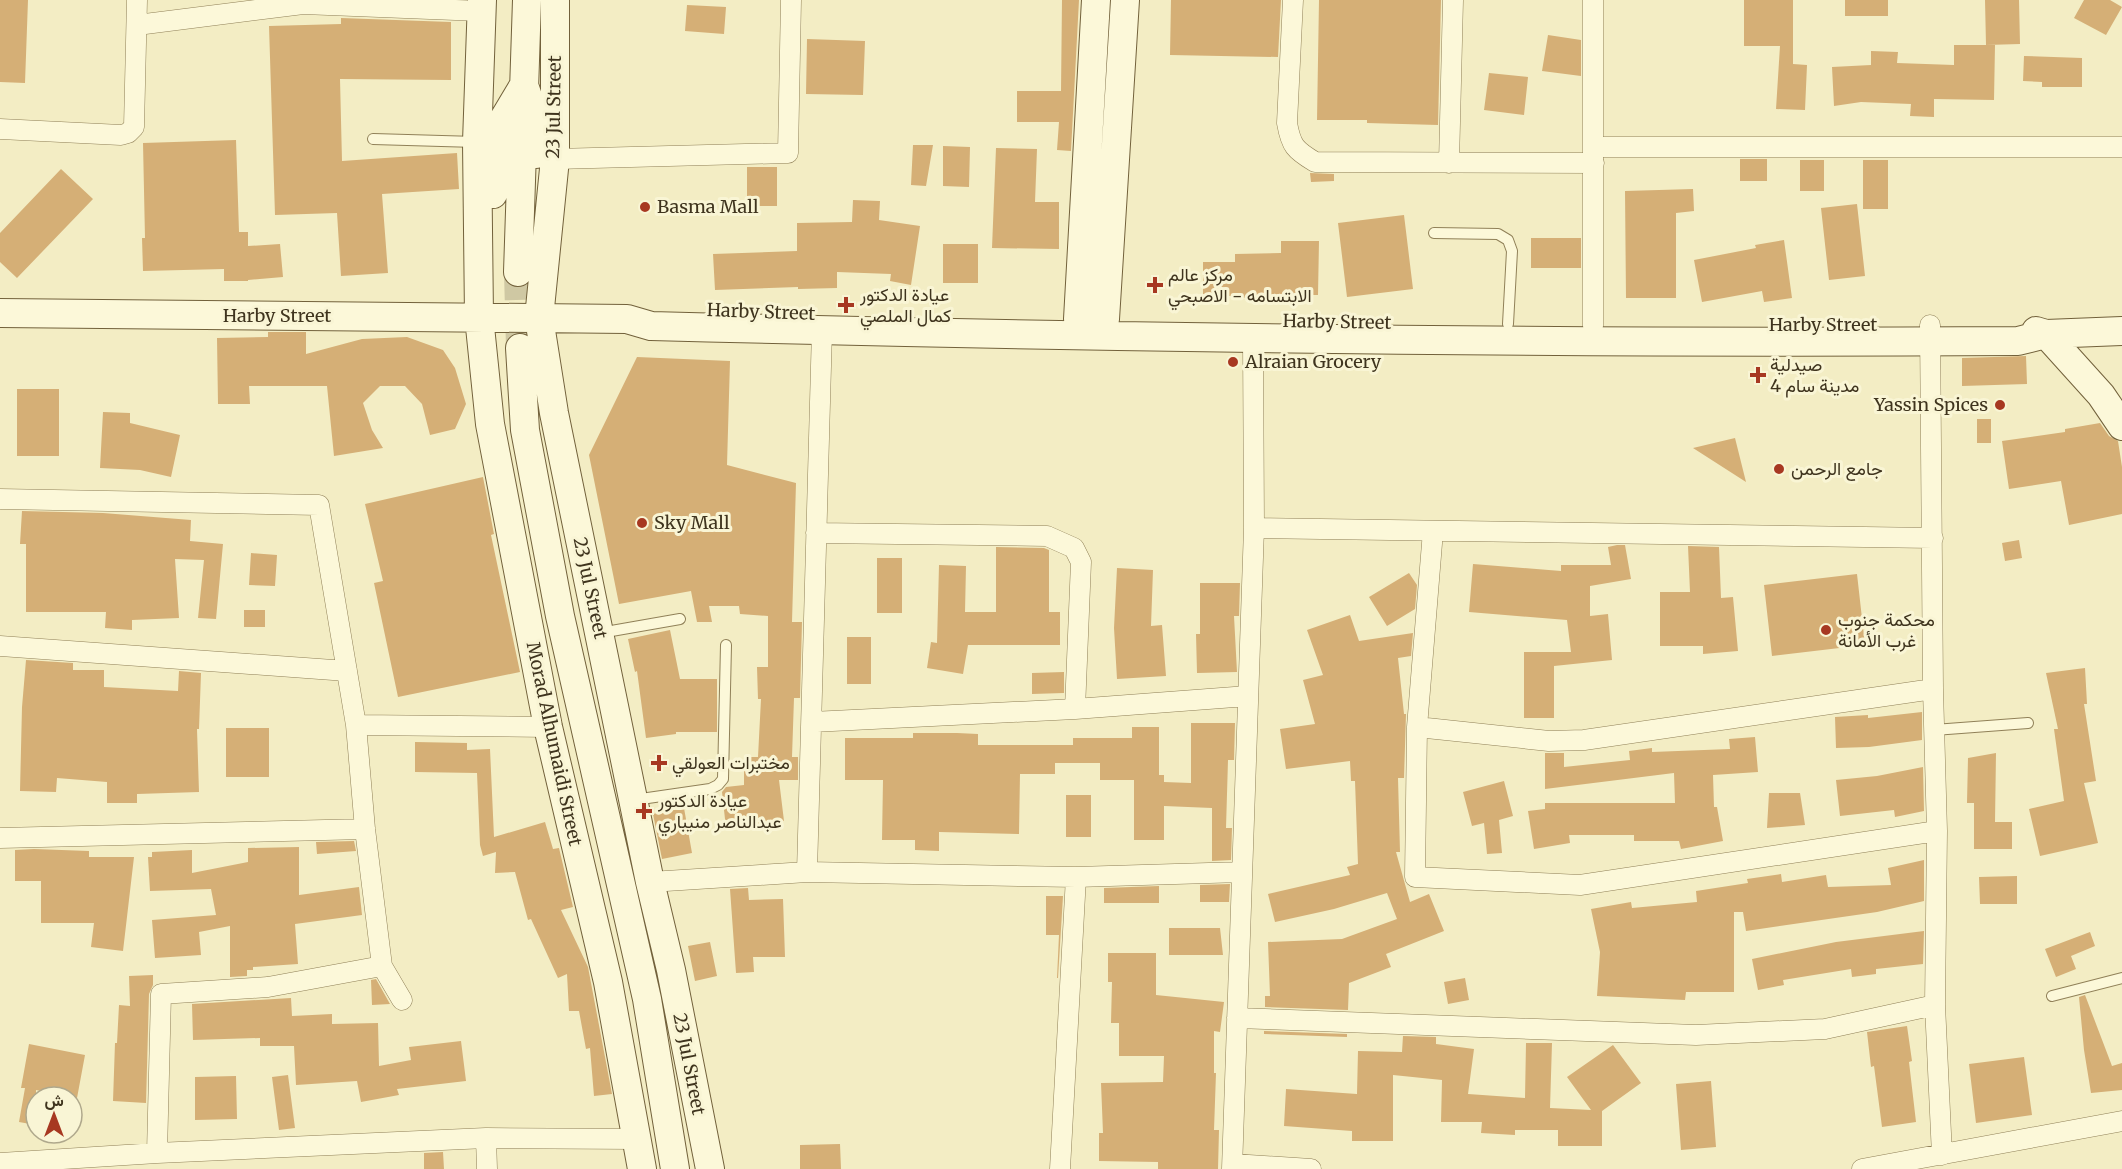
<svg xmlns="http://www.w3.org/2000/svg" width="2122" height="1169" viewBox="0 0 2122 1169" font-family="Merriweather,Vazirmatn,serif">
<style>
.building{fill:#d5af76}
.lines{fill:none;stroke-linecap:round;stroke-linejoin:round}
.secondary-tunnel{stroke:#cfc8a3;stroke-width:28;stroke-dasharray:28 14;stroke-linecap:butt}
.lane-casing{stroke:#908058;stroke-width:12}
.street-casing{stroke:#908058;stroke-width:21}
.secondary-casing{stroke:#72613b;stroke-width:30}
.lane{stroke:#fcf8d9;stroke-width:10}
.street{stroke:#fcf8d9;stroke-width:20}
.secondary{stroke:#fcf8d9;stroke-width:28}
.poi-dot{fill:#a73821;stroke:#f9f5d5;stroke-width:2}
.labels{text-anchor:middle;stroke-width:6;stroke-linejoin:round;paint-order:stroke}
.street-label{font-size:18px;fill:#3f341e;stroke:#f9f5d5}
.poi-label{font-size:18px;fill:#3f341e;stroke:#f9f5d5;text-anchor:start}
</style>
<rect width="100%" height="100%" fill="#f3edc4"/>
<path class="building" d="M0,0h28l-3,83 -25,-1z
M1062,0h17l-8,151 -14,-1 2,-28h-42v-31h44z
M1171,0h110l-3,57 -108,-2z
M1319,0h122l-3,125 -71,-2v-3h-50z
M1744,0h49v64l14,1 -2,45 -29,-1 4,-63h-36z
M1845,0h43v16h-43z
M1985,0h34l1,44 -34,1z
M2084,0h26l12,7 -16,28 -32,-17z
M687,5l39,2 -2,27 -39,-3z
M341,18l110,4v58l-111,-1 2,82 115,-8 2,36 -77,5 6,79 -47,3 -4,-63 -62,2 -6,-189 72,-2z
M1548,35l33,5v36l-39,-5z
M807,39l58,2 -2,54 -57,-1z
M1954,45h41l-1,55 -60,-1v18l-24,-1 1,-12 -50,-2 -27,4 -2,-39 39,-2v-14l27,1 -1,11 57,2z
M2024,56l58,2v29h-40v-5l-19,-1z
M1489,73l39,4 -4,38 -40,-5z
M236,140l3,92h9v14l32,-2 3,33 -35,3v1h-24v-12l-81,2 -1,-33h3l-2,-95z
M913,145h20l-7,41 -15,-1z
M943,146l27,1 -1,40 -26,-1z
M996,148l41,1 -2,53h24v47l-67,-1z
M1740,159h27v22h-27z
M1800,160h24v31h-24z
M1863,160h25v49h-25z
M747,167h30v39h-30z
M61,169l32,30 -76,79 -17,-16v-29z
M1310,173l24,1v7l-23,1z
M1693,189l1,22 -18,2v85h-50l-1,-107z
M853,200l27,1 -1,19 41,6 -9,59 -21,-4 1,-7 -54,-2v16l-39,1v-2l-83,3 -2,-36 84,-3v-28l55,-1z
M1857,204l8,72 -36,4 -8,-72z
M1404,215l9,74 -66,8 -9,-74z
M1531,238h50v30h-50z
M1784,240l8,58 -28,4 -2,-11 -60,11 -8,-42 62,-12 -1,-3z
M1281,241h38l-1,54h-49v2l-32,1 -1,-2h-33v-34h32v-8l46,-1z
M943,244h35v39h-35z
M268,332h38v22l56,-15 45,-2 36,13 12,18 11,36 -11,25 -25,6 -8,-31 -17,-18h-25l-17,17 9,27 11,18 -49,8 -7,-70h-78l1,18h-32l-1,-66 51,-1z
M2026,356l1,28 -65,2v-28z
M637,357l93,4 -3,104 69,18 -4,139h10l-2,76h-6l-2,59h6v23h-19l5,41 -58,7 -4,-36 4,-5 18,-2v-28h14l3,-58h-3l-1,-32h11v-51l-28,-2 -1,-8h-30l3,16h-15l-6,-31 -72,13 -30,-149z
M17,389h42v67h-42z
M103,412l27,1v10l50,12 -9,42 -31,-7 -40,-2z
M1977,419h14v24h-14z
M2100,423l9,13 9,5 4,26v47l-53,11 -8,-44 -52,8 -7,-48 63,-9v-3z
M1735,438l11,44 -53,-34z
M483,477l11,57 -3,1 29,137 -122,25 -24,-114 9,-2 -18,-77z
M22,511l81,2 88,7 -1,21 33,3 -7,75 -18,-1 6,-58 -29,-1 4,59 -47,2v10l-27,-2 1,-16h-80v-68h-6z
M2019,540l3,18 -17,3 -3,-18z
M1617,545h8l6,34 -41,7v30l18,-2 4,46 -58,6v52h-30v-66h47l-4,-32 -98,-8 4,-48 88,7v-6h50l-3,-18z
M1688,546l31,1 2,51 12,-1 5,54 -35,3v-8h-43v-54h30z
M996,547l48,1 5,2v62h11v33h-92l-5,29 -36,-6 4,-26 6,1 2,-78 27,1 -1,46h31z
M251,553l26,2 -2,31 -26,-1z
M877,558h25v55h-25z
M1117,568l36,2 -2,56 11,-1 4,51 -49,3 -3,-51z
M1409,573l8,12 -2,24 -28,17 -18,-29z
M1857,574l8,71 -93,11 -8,-71z
M1200,583h40l-1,33h-5l3,56 -40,1 -1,-39h4z
M244,610h21v17h-21z
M1350,615l9,26 54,-8 -2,23 -13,2 6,56h2l-2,64h-6l2,74h-4l14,50 19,-8 15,37 -58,23 5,13 -42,16 -1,27 -83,-3v-11h5l-2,-54 74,-3 55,-20 -10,-26 -53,16 -59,13 -7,-28 82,-19 -3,-8 11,-3 -3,-83h-4l-1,-20 -64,8 -6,-40 35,-5 -12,-44 20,-5 -16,-45z
M670,630l10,49h37v53h-41v2l-30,4 -9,-67 -2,1 -7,-33z
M847,637h24v47h-24z
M26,660l47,3v7h31v17l74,4 1,-20 22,2 -2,56h-2l2,63 -62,2v9h-30v-21l-50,-4 -1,14 -36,-1 2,-84z
M2085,668l2,36h-3l12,77 -12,2 14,60 -58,13 -11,-47 35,-8 -10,-72h4l-12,-56z
M1064,672v21l-32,1v-21z
M1922,712v28l-53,7 -33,1 -1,-31 33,-2v3z
M1191,723h44l-1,37h-6l-2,68h6l-1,32 -19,1v-53l-48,-2v34h-30v-60h-34v-17h-45v11h-35l-1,60 -80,-2v19l-24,-1v-10h-33l1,-60h-38v-42h68v-5h44l21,1v11h95v-7h59v-11h27v48h5v7l27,1z
M226,728h43v49h-43z
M1755,737l3,35 -45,3 1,32h3l6,34 -42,8 -2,-8h-45v-6h-65l1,8 -36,6 -6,-38 17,-2v-6h130l-1,-30 -129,16v-36h19v14l66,-7 -1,-9 23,-3v4l78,-3 -1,-10z
M415,742l52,1v7l23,-1 4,88 51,-15 8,27 6,-1 14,59 -12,3 27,57 24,127 -18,2 -4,-48 -4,1 -7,-38h-10l-2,-37 -9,4 -27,-59 -3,1 -13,-48 -20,1 1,-21 -13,4 -3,-11 -3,-72 -62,-1z
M1996,753l-1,69h17v27h-38v-46h-7l1,-45z
M1923,767l1,44 -29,6 -1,-7 -54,6 -4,-36 41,-4z
M1504,781l9,35 -14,4 3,33 -15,1 -3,-31 -12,3 -9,-34z
M1769,793h31l5,32 -38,3z
M1066,795h25v42h-25z
M684,808l8,45 -30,6 -9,-45z
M354,841l2,10 -39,3 -1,-12z
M299,847v48l60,-8 3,28 -67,9 3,40 -45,3v3h-6v6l-17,1v-51l-31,6 2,23 -46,3 -3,-38 64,-5 -5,-26 -61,2 -2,-34h4v-5l40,-2v23l56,-11v-14z
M34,849l55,2v6h45l-11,94 -32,-4 3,-24h-53v-42h-26v-31z
M1924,860v41l-47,11 -131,19 -3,-19h-9v80h-48l-1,8 -88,-4 3,-44 -9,-43 40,-7 1,6 65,-6 -1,-11 52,-8 -1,-4 34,-5 1,8 44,-7 2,12 63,-2 -3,-17z
M2017,876v28h-37l-1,-27z
M1230,884l-1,18h-29v-17z
M1159,886v17h-55v-15z
M748,888l1,12 34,-1 2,58h-32l1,15 -18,1 -6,-84z
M1046,896h17l-5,82h-1l2,-43h-13z
M1169,928h51l3,27h-54z
M1924,931l-1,33 -47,5v5l-24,3 -1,-8 -68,11 1,5 -26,5 -6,-31 84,-17z
M2090,932l5,14 -24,10 5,13 -20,8 -11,-28z
M710,942l7,34 -22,5 -7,-35z
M1108,953h48v42l68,7 -4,30 -6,-1v42h2l-2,57h5l-1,39h-60v-7l-59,-1v-28h4l-2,-50 62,-1 1,-26h-45v-33h-8l1,-41h-4z
M153,975v10l-4,9 -3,109 -33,-2 2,-58h2l2,-38 11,1 -1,-30z
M1465,978l4,22 -21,4 -4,-22z
M376,979l14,25 -18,1 -1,-25z
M2085,995l27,71 10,-3v27l-31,3 -7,-43 -5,-53z
M291,998l1,18 40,-2v10l46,-1 1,43 32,-6 -2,-13 52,-6 5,40 -69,8 2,6 -38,7 -4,-21 -61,4 -2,-39h-34v-8l-67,2 -1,-36z
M1907,1026l5,35 -3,1 7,60 -34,5 -8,-61 -3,1 -4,-35z
M1264,1031l83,3v3l-83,-3z
M1403,1036l33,1v7l38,5 -6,45 57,4 1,-55h26l-2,65 41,2 -24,-33 46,-32 28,38 -39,28v35h-44v-16h-43v5l-34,-2 1,-11h-41l1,-42 -49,-5v66h-41v-10l-68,-5 2,-37 71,5 1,-43 44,1z
M29,1044l56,11 -8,43 -41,-8v35l-17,-3 6,-34h-4z
M2024,1057l8,58 -56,8 -7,-59z
M288,1075l7,53 -16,2 -7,-53z
M236,1076l1,43 -42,1v-43z
M1711,1081l5,66 -35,3 -5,-66z
M840,1144l1,25h-41v-24z
M443,1152l1,17h-20v-16z"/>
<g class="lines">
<path class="secondary-tunnel" d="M518,272l2,76"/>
<defs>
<path id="lane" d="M373,139l103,3
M1434,233l64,1 10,6 4,11 -4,73
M600,633l80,-14
M1934,730l94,-7
M634,800l76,-11 8,-4 5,-6 3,-134
M2052,996l70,-18"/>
<path id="street" d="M1293,0l-6,123c4,23 8,27 28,39l279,1
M1593,0v326
M137,25l166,-21 178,7
M0,129l121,6 7,-2 6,-6 3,-127
M1593,147h529
M555,159l233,-6 3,-153
M1449,163l4,-163
M1930,325l3,364 4,142 -2,174 7,150
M0,499l319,6 37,220 9,104 17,137 20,34
M1254,528l679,10
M1433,531l-16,196 -2,150 165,8 357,-54
M816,533l231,3 27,12 7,14 -6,147
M0,646l347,25
M812,722l263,-13 173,-13
M356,725l192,2
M1417,727l132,14 35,-1 349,-51
M0,838l365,-9
M807,872l15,-542
M650,882l157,-10 269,5 166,-5
M1237,1018l459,17 129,-6 110,-24
M486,1138l1,31
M157,1153l4,-159 107,-7 114,-21
M0,1163l157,-10 329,-15 151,1
M1233,1164l78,5
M1060,1169l16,-292
M1232,1169l22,-641 -1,-190
M1862,1169l260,-48"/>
<path id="secondary" d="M482,0l-5,142 2,175 11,107 58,303 60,255 34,187
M555,0v159l-16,159 15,95 96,469 21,88 39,199
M493,194l2,-25 7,-47 22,-37 14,41 -2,28
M518,272l9,-272
M0,313l627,6 24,7c456,12 911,18 1367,15l28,-7 76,-3
M1078,319l18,-319
M1105,319l20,-319
M2036,331l10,3 55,61 21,31
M520,348l5,82 35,186 87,383 28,170"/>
</defs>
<use href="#lane" class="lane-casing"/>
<use href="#street" class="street-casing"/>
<use href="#secondary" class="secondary-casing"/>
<use href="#lane" class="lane"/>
<use href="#street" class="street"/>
<use href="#secondary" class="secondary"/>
</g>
<g class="poi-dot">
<circle cx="645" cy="207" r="6"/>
<path d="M1152 276h6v6h6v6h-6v6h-6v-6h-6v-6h6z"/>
<path d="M843 296h6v6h6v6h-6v6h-6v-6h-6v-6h6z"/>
<circle cx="1233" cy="362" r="6"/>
<path d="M1755 366h6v6h6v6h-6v6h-6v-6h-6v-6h6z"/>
<circle cx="2000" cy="405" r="6"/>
<circle cx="1779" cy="469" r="6"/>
<circle cx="642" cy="523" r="6"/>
<circle cx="1826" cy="630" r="6"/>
<path d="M656 754h6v6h6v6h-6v6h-6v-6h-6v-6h6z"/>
<path d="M641 802h6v6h6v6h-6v6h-6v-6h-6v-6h6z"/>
</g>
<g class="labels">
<g class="street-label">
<text transform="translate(554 107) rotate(-89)" y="6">23 Jul Street</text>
<text transform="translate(761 312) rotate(2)" y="6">Harby Street</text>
<text x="277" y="322">Harby Street</text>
<text transform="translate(1337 322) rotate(1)" y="6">Harby Street</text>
<text x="1823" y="331">Harby Street</text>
<text transform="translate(590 588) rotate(78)" y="6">23 Jul Street</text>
<text transform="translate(554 744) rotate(78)" y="6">Morad Alhumaidi Street</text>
<text transform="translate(689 1064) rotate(79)" y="6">23 Jul Street</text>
</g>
<g class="poi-label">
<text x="657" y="213">Basma Mall</text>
<text x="1168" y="281">مركز عالم<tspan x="1168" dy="21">الابتسامه - الاصبحي</tspan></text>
<text x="860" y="301">عيادة الدكتور<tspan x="860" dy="21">كمال الملصي</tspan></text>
<text x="1245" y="368">Alraian Grocery</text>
<text x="1770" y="371">صيدلية<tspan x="1770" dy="21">مدينة سام 4</tspan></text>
<text x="1988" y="411" text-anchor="end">Yassin Spices</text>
<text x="1791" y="475">جامع الرحمن</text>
<text x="654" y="529">Sky Mall</text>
<text x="1838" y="626">محكمة جنوب<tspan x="1838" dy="21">غرب الأمانة</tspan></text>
<text x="672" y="769">مختبرات العولقي</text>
<text x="658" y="807">عيادة الدكتور<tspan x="658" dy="21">عبدالناصر منيباري</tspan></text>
</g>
</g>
<g transform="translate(54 1115)"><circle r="28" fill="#f9f5d5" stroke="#afa88c" stroke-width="1.5"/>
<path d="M0-4.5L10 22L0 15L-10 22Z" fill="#a73821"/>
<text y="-9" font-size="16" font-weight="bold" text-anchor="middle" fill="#3f341e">ش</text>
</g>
</svg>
